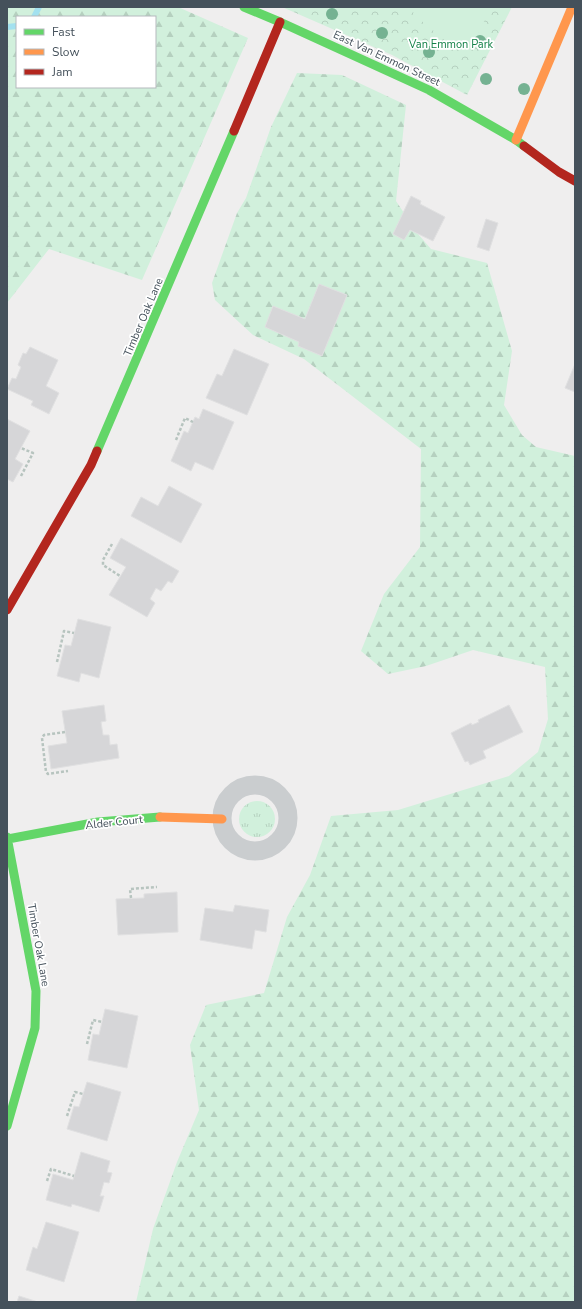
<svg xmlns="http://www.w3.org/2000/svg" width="582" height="1309" viewBox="0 0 582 1309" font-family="'Nunito Sans',sans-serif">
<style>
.grass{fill:url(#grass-tufts)}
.forest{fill:url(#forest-firs);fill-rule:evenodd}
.park{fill:url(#park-crowns)}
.pitch{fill:#d1f0dc}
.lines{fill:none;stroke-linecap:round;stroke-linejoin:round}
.stream{stroke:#a3e1ef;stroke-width:6}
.building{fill:#d6d6d8;stroke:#e0e0e1}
.path{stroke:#b7c4bf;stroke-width:2.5;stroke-dasharray:3 2;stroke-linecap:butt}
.street{stroke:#cacdcf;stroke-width:19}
.fast{stroke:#63d668;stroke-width:9}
.slow{stroke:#ff974d;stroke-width:9}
.jam{stroke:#b3261e;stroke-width:9}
.tree{fill:#75b292}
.labels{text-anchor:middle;stroke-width:3.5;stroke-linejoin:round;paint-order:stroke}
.park-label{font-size:11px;fill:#128047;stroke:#fff}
.street-label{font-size:11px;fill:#45515b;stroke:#fff}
</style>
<defs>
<pattern id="grass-tufts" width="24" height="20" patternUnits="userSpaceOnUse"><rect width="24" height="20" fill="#d1f0dc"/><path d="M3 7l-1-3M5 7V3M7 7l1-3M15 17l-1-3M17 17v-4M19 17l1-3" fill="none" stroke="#b5d0bf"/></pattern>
<pattern id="forest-firs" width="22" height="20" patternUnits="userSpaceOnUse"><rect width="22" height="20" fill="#d1f0dc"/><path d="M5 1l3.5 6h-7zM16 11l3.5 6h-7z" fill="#b5d0bf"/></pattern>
<pattern id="park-crowns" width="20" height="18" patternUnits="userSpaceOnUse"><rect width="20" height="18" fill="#d1f0dc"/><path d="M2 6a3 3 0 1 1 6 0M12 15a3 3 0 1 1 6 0" fill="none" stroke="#b5d0bf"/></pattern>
</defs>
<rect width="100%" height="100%" fill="#efeeee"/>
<path class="grass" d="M239 819a18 18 0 1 1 36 0a18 18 0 1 1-36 0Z"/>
<path class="forest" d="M7,7h171l70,31 -106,242 -93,-31 -42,54zM17,17h138v70h-138z
M297,73l45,2 64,30 -10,96 22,33 13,15 56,14 25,88 -8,54 18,30 14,12 39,9v846h-439l17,-73 24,-67 22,-52 -9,-65 16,-40 58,-12 23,-76 23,-42 21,-59 67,-6 111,-34 29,-24 10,-33 -3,-52 -72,-17 -47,16 -38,8 -27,-23 23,-57 36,-47 1,-98 -117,-90 -51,-24 -38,-35 -3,-17 25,-70 9,-15 25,-71z"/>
<path class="park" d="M282,7h230l-45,88 -75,-40z"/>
<path class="pitch" d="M409,7h82l-22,46 -20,-9 -33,-28z"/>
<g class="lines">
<path class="stream" d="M34,17l5,-10
M7,27l10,-1"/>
</g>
<path class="building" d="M411,196l10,5 -1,3 25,13 -12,24 -23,-11 -6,10 -11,-6z
M486,219l12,4 -9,28 -12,-4z
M319,284l28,11 -25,61 -24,-10 1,-4 -34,-15 8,-21 32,13z
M30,347l28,13 -12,26 13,7 -10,21 -18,-9 2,-4 -26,-12 5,-11 4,1 5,-12 -3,-2 5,-12 3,1z
M234,349l35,15 -22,51 -41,-17 11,-24 5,2z
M575,364v28l-10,-4z
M203,409l31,13 -21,48 -18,-8 -4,9 -20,-10 13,-30 4,2 7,-16 4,2z
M7,419l23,12 -15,28 8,5 -10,18 -6,-3z
M169,486l33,18 -21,39 -50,-27 10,-19 17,9z
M121,538l58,33 -7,12 -4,-2 -7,10 -5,-3 -6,11 5,4 -8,14 -38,-22 17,-28 -16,-9z
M78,619l33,8 -12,51 -18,-5 -2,9 -22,-6 8,-31 6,1z
M104,705l2,16 -5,1 2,13h6l1,10 7,-1 2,14 -68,11 -3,-23 19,-3 -5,-32z
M509,705l14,27 -40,19 3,7 -16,7 -2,-4 -3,1 -14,-29 20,-10 1,2 7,-3 -1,-2z
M177,892l1,40 -60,3 -2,-36 28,-1v-4z
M235,905l34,5 -3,22 -11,-2 -3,19 -52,-9 5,-32 28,4z
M105,1009l33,7 -11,52 -39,-8 5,-26 6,1z
M87,1082l34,10 -14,49 -40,-12 7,-23 5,1z
M81,1152l29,9 -3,11 5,1 -3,10 -5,-1 -4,14h4l-5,16 -27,-8 -1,3 -25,-7 7,-26 20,6z
M46,1222l33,10 -15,50 -38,-12 7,-23 4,2z
M19,1296l19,6h-21z"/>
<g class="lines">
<path class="path" d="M176,440l9,-22 8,4
M21,476l12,-23 -12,-5
M112,544l-9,16v5l17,11
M57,662l7,-31 10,2
M65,732l-21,3 -2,3 4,34 2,2 20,-3
M131,898l-1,-9 27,-2
M87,1044l6,-24 9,2
M67,1116l8,-24 8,2
M47,1181l4,-12 23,7"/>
<path class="street" d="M222 818a33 33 0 1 1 66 0a33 33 0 1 1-66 0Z"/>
<path class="fast" d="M244,7l36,15 149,68 87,50 8,6
M97,451l137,-320
M7,837l29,154 -1,37 -28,98
M8,839l90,-17 62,-5"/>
<path class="slow" d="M516,140l56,-133
M160,817l62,2"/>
<path class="jam" d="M234,131l46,-109
M524,146l35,26 16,9
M7,610l84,-145 6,-14"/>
</g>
<g class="tree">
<circle cx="332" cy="14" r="6"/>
<circle cx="382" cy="33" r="6"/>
<circle cx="480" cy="41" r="6"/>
<circle cx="429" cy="52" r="6"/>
<circle cx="486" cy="79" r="6"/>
<circle cx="524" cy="89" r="6"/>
</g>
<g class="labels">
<g class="park-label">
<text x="451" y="48">Van Emmon Park</text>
</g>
<g class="street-label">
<text transform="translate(387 58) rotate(25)" y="4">East Van Emmon Street</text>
<text transform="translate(143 317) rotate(-67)" y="4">Timber Oak Lane</text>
<text transform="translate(114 822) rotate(-6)" y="4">Alder Court</text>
<text transform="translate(39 945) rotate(80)" y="4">Timber Oak Lane</text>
</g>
</g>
<rect width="582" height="1309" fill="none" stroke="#45515b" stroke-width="16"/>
<rect x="16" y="16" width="140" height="72" fill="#ffffff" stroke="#b5b9bd"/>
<rect x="24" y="29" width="20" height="6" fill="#63d668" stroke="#b5b9bd"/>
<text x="52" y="36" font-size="12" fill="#45515b">Fast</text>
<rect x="24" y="49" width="20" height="6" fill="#ff974d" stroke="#b5b9bd"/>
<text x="52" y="56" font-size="12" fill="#45515b">Slow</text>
<rect x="24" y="69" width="20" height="6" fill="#b3261e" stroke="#b5b9bd"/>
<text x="52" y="76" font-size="12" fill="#45515b">Jam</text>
</svg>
